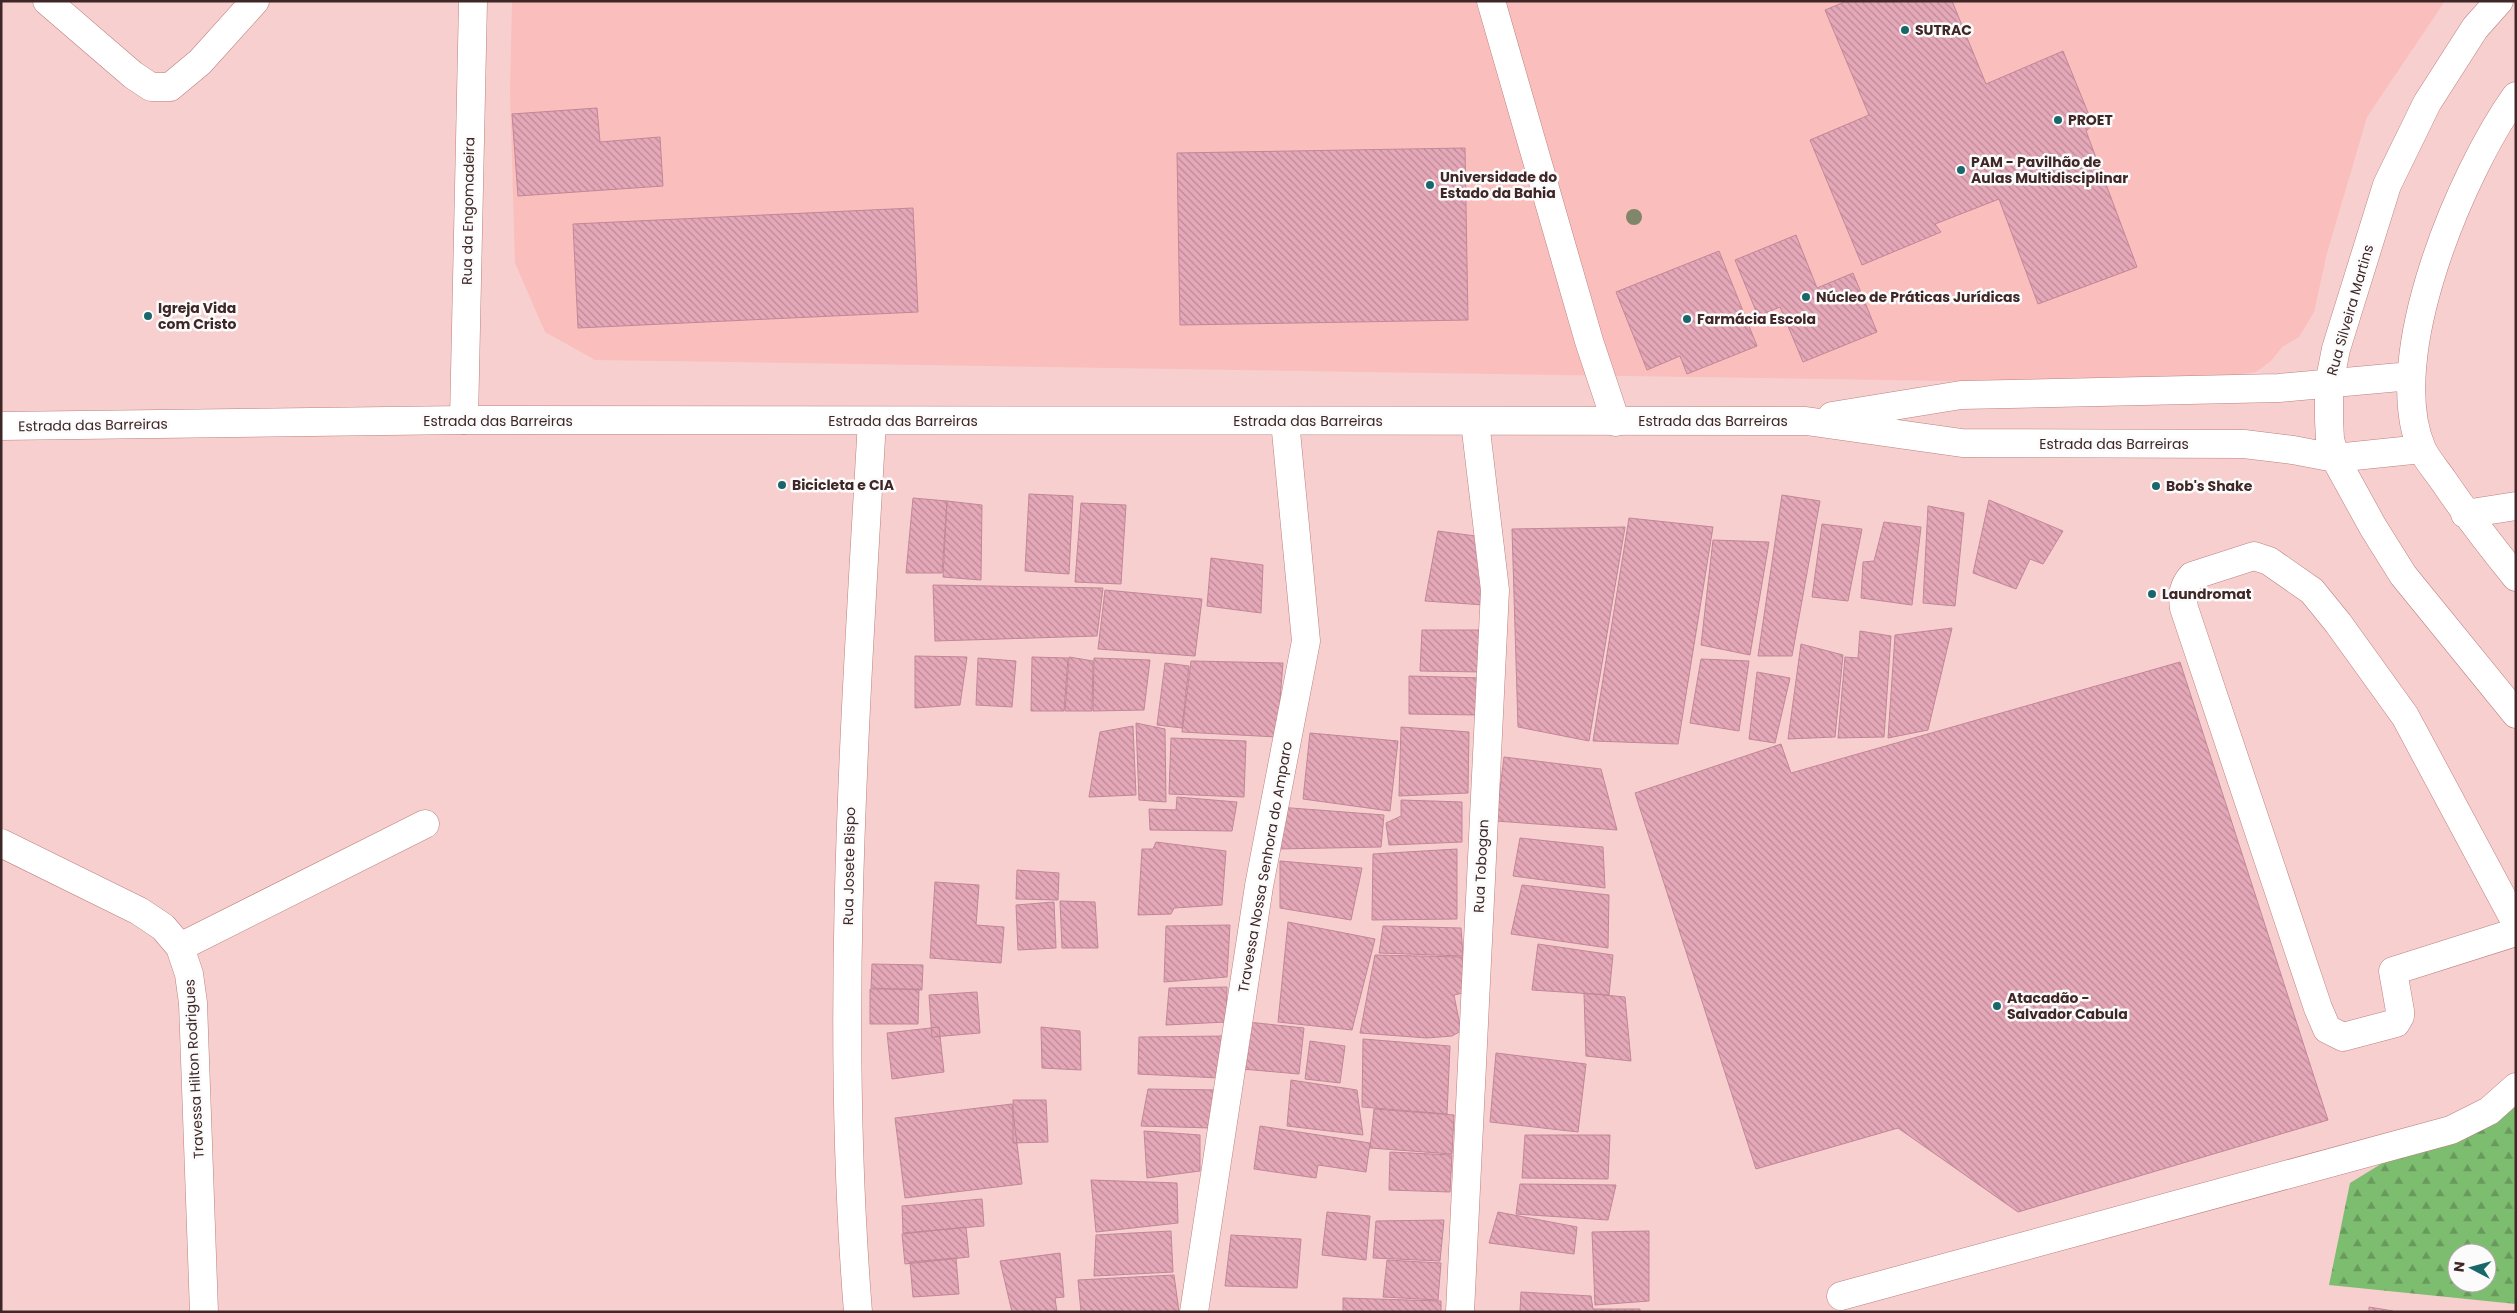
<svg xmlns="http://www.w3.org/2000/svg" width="2517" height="1313" viewBox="0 0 2517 1313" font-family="Poppins,sans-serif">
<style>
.built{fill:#fabebd}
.forest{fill:url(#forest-firs);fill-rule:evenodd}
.building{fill:url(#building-back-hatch);stroke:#c28798}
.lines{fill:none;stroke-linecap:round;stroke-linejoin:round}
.minor-casing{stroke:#bc807f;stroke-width:29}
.major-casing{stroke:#bc807f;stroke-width:29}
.minor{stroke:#fff;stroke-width:28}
.major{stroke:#fff;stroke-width:28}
.tree{fill:#808669}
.poi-dot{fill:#1a676b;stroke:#fbfbfb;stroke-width:2}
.labels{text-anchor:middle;stroke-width:5;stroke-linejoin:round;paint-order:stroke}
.poi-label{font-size:14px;font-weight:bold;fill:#402727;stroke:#fbfbfb;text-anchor:start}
.street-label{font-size:14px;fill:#402727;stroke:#fbfbfb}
</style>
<defs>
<pattern id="forest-firs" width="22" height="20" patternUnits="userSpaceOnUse" patternTransform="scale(1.25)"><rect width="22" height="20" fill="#7dbd70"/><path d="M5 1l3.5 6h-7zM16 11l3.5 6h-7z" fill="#689a5c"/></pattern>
<pattern id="building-back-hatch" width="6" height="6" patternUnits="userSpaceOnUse" patternTransform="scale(1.25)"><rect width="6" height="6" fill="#e5a8b9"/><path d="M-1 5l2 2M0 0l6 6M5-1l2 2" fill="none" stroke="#bb8996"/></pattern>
</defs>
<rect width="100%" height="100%" fill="#f7cfce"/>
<path class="built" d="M512,1h1933l-78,116 -40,136 -13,59 -15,25 -17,10 -11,14 -15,11 -36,5 -269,4 -1356,-21 -50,-28 -30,-69 -5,-171z"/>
<path class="forest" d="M2516,1081v223l-187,-19 21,-102zM2457,1253h30v30h-30z"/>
<path class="building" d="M1847,1h105l34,83 77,-33 30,74 -7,6 51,136 -99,37 -39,-105 -64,25 6,8 -79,33 -52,-125 59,-25 -44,-105z
M597,108l3,34 60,-5 3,49 -145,10 -6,-82z
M1465,148l3,172 -288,5 -3,-172z
M913,208l5,104 -340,16 -5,-104z
M1796,235l21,53 36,-15 24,59 -74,30 -23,-55 -22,9 -23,-56z
M1719,251l38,95 -70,28 -7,-18 -33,14 -31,-78z
M1029,494l44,2 -4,78 -44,-3z
M1782,495l38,6 -28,155h-34z
M913,498l34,3 -5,72h-36z
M1989,500l74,31 -20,33 -13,-5 -14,30 -43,-16z
M947,501l35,4 -1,75 -38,-3z
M1081,503l45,2 -5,79 -46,-2z
M1928,506l36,7 -9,93 -32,-3z
M1629,518l84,9 -35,217 -85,-3z
M1884,522l37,5 -9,78 -51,-7 2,-36 11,-1z
M1822,524l40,5 -14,72 -36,-4z
M1625,527l-36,214 -71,-14 -6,-198z
M1438,531l45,6 2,68 -60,-4z
M1713,540l56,2 -19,113 -49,-10z
M1211,558l52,7 -2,48 -54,-7z
M933,585l170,3 -6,48 -162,5z
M1105,590l97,9 -7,57 -97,-7z
M1952,628l-24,102 -40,8 7,-103z
M1422,630h63l-1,42 -64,-1z
M1860,631l31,5 -7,101 -46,1 7,-81 13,1z
M1801,644l42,11 -8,82 -47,2z
M915,656l52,1 -7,48 -45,3z
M1032,657l36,1 -4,53h-33z
M1069,657l24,4 -1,50h-27z
M978,658l38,3 -4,46 -36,-2z
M1094,658l56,2 -6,50 -51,1z
M1701,659l48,2 -10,70 -49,-8z
M1191,661l92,2 -6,74 -95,-5z
M2180,662l148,458 -310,92 -120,-84 -142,41 -121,-376 146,-49 10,29z
M1165,663l24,3 -7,62 -25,-3z
M1757,672l33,6 -15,65 -26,-4z
M1409,676l74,2 -5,37 -69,-1z
M1136,723l29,6 1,73 -27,-2z
M1133,726l3,69 -47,2 11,-65z
M1401,727l68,5 -1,61 -69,3z
M1310,733l88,8 -8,70 -87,-12z
M1171,738l75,3 -2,56 -75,-3z
M1504,757l97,12 16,61 -121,-9z
M1177,797l60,5 -5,29 -82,-1 -1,-21 27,1z
M1401,800l61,2v40l-73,3 -3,-22 15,-7z
M1278,807l106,8 -3,32 -105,2z
M1520,838l83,9 2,41 -92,-12z
M1156,842l70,9 -4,54 -48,3 -3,6 -33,1 4,-66h11z
M1457,849v70l-85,1 1,-66z
M1280,861l82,7 -11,52 -71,-12z
M1017,870l42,3 -1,27 -42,-1z
M935,882l44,3 -3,40 28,2 -3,36 -71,-5z
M1522,885l87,10 -1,53 -97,-14z
M1060,901l35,1 3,46h-36z
M1054,902l2,46 -38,2 -2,-45z
M1288,922l87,17 -23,91 -74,-8z
M1230,925l-3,52 -63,5 2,-56z
M1383,926l78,2 2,28 -84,-3z
M1538,944l75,11 -4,40 -77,-5z
M1375,955l88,2v36l-9,2 7,36 -9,5 -25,2 -67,-5z
M872,964l51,1 -1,25 -51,-2z
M1227,987l-1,35 -60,3 3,-37z
M870,989h49l-1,35h-48z
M977,992l3,41 -48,4 -3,-42z
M1584,993l41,4 6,64 -45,-5z
M1248,1022l56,6 -5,46 -57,-5z
M939,1027l5,45 -52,7 -5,-46z
M1041,1027l39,4 1,39 -39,-2z
M1225,1036l-6,42 -81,-4 1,-37z
M1363,1039l87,7 -3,68 -85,-7z
M1310,1041l35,5 -5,37 -35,-4z
M1496,1053l90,11 -8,68 -88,-10z
M1291,1080l66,10 6,45 -76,-9z
M1148,1089l72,1 -8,38 -71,-2z
M1013,1100h33l2,42 -35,1z
M1012,1104l10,80 -117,14 -10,-80z
M1374,1109l80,6 -2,39 -82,-6z
M1260,1126l110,17 -4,29 -48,-7 -2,13 -62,-9z
M1144,1131l56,4v36l-53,7z
M1525,1135h85l-2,44 -86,-1z
M1390,1152l62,3 -2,37 -61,-2z
M1091,1180l86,3 1,40 -82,9z
M1520,1184l96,1 -8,35 -92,-6z
M982,1199l2,27 -81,7 -1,-27z
M1327,1212l43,4 -4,44 -44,-5z
M1498,1212l79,15 -3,27 -85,-11z
M1444,1220l-4,41 -67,-3 3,-37z
M966,1227l3,30 -64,7 -3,-30z
M1171,1231l2,41 -79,4 2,-41z
M1649,1231v70l-54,4 -3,-73z
M1231,1235l70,4 -4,49 -72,-2z
M1060,1253l4,44 -9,1 2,14h-45l-12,-51z
M956,1258l3,36 -46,3 -3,-35z
M1387,1260l54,3 -3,37 -55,-3z
M1174,1275l5,37h-98l-3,-32z
M1521,1292l70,4 2,13h47v3h-120z
M1343,1298l98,3v11h-98z
M2369,1307l24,4v1h-24z"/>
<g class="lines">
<defs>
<path id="minor" d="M47,1l86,74 18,12h19l30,-25 55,-61
M1491,1l98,340 27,81
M464,420l9,-419
M2465,514l51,-8
M1,843l138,68 24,16 17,20 9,27 4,29 11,309
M2516,923l-111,-207 -67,-93 -26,-32 -43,-30 -15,-5 -62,20c-9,10 -10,19 -8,32l134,400 9,21 16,8 53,-14 4,-7v-5l-7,-40 123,-39
M180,947l245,-123
M1841,1296l610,-166 38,-19 27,-24
M858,1312c-24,-297 -3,-594 14,-891
M1194,1312l65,-426 47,-245 -21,-220
M1460,1312l35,-722 -20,-168"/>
<path id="major" d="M2499,1l-24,27 -48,75 -40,82 -51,164 -7,35v36l1,19 5,19 38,69 30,48 113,139
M2516,96c-54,75 -134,262 -94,353 5,11 14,21 21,31 23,34 47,65 73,97
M1832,416l129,-21 318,-7 132,-12
M1,426l463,-6 1342,1 156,22 282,1 49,6 42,8 87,-9"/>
</defs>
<use href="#minor" class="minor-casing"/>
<use href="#major" class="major-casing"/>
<use href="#minor" class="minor"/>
<use href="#major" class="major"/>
</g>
<circle class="tree" cx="1634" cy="217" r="8"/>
<g class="poi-dot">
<circle cx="1905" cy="30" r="5"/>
<circle cx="2058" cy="120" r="5"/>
<circle cx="1961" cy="170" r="5"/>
<circle cx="1430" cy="185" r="5"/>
<circle cx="1806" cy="297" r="5"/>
<circle cx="148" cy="316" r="5"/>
<circle cx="1687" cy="319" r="5"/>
<circle cx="782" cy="485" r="5"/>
<circle cx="2156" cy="486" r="5"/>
<circle cx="2152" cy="594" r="5"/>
<circle cx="1997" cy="1006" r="5"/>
</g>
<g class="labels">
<g class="poi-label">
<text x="1915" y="35">SUTRAC</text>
<text x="2068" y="125">PROET</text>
<text x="1971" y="167">PAM - Pavilhão de<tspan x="1971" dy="16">Aulas Multidisciplinar</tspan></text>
<text x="1440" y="182">Universidade do<tspan x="1440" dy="16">Estado da Bahia</tspan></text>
<text x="1816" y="302">Núcleo de Práticas Jurídicas</text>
<text x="158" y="313">Igreja Vida<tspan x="158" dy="16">com Cristo</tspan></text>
<text x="1697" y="324">Farmácia Escola</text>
<text x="792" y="490">Bicicleta e CIA</text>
<text x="2166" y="491">Bob's Shake</text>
<text x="2162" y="599">Laundromat</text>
<text x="2007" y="1003">Atacadão -<tspan x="2007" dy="16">Salvador Cabula</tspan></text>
</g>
<g class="street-label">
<text transform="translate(468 211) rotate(-89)" y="5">Rua da Engomadeira</text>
<text transform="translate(2350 310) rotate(-74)" y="5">Rua Silveira Martins</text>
<text x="498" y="426">Estrada das Barreiras</text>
<text x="903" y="426">Estrada das Barreiras</text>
<text x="1308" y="426">Estrada das Barreiras</text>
<text x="1713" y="426">Estrada das Barreiras</text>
<text transform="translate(93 425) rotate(-1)" y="5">Estrada das Barreiras</text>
<text x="2114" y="449">Estrada das Barreiras</text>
<text transform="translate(849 866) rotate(-89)" y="5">Rua Josete Bispo</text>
<text transform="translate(1481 866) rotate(-87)" y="5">Rua Tobogan</text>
<text transform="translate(1265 867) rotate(-80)" y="5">Travessa Nossa Senhora do Amparo</text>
<text transform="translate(194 1069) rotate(-93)" y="5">Travessa Hilton Rodrigues</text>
</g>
</g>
<rect width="2517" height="1313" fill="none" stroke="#402727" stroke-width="5"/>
<g transform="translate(2472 1268) rotate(276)"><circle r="24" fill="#fbfbfb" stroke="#b0a6a6"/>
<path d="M0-4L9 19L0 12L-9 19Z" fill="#1a676b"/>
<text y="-8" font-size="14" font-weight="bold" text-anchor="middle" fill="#402727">N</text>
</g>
</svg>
